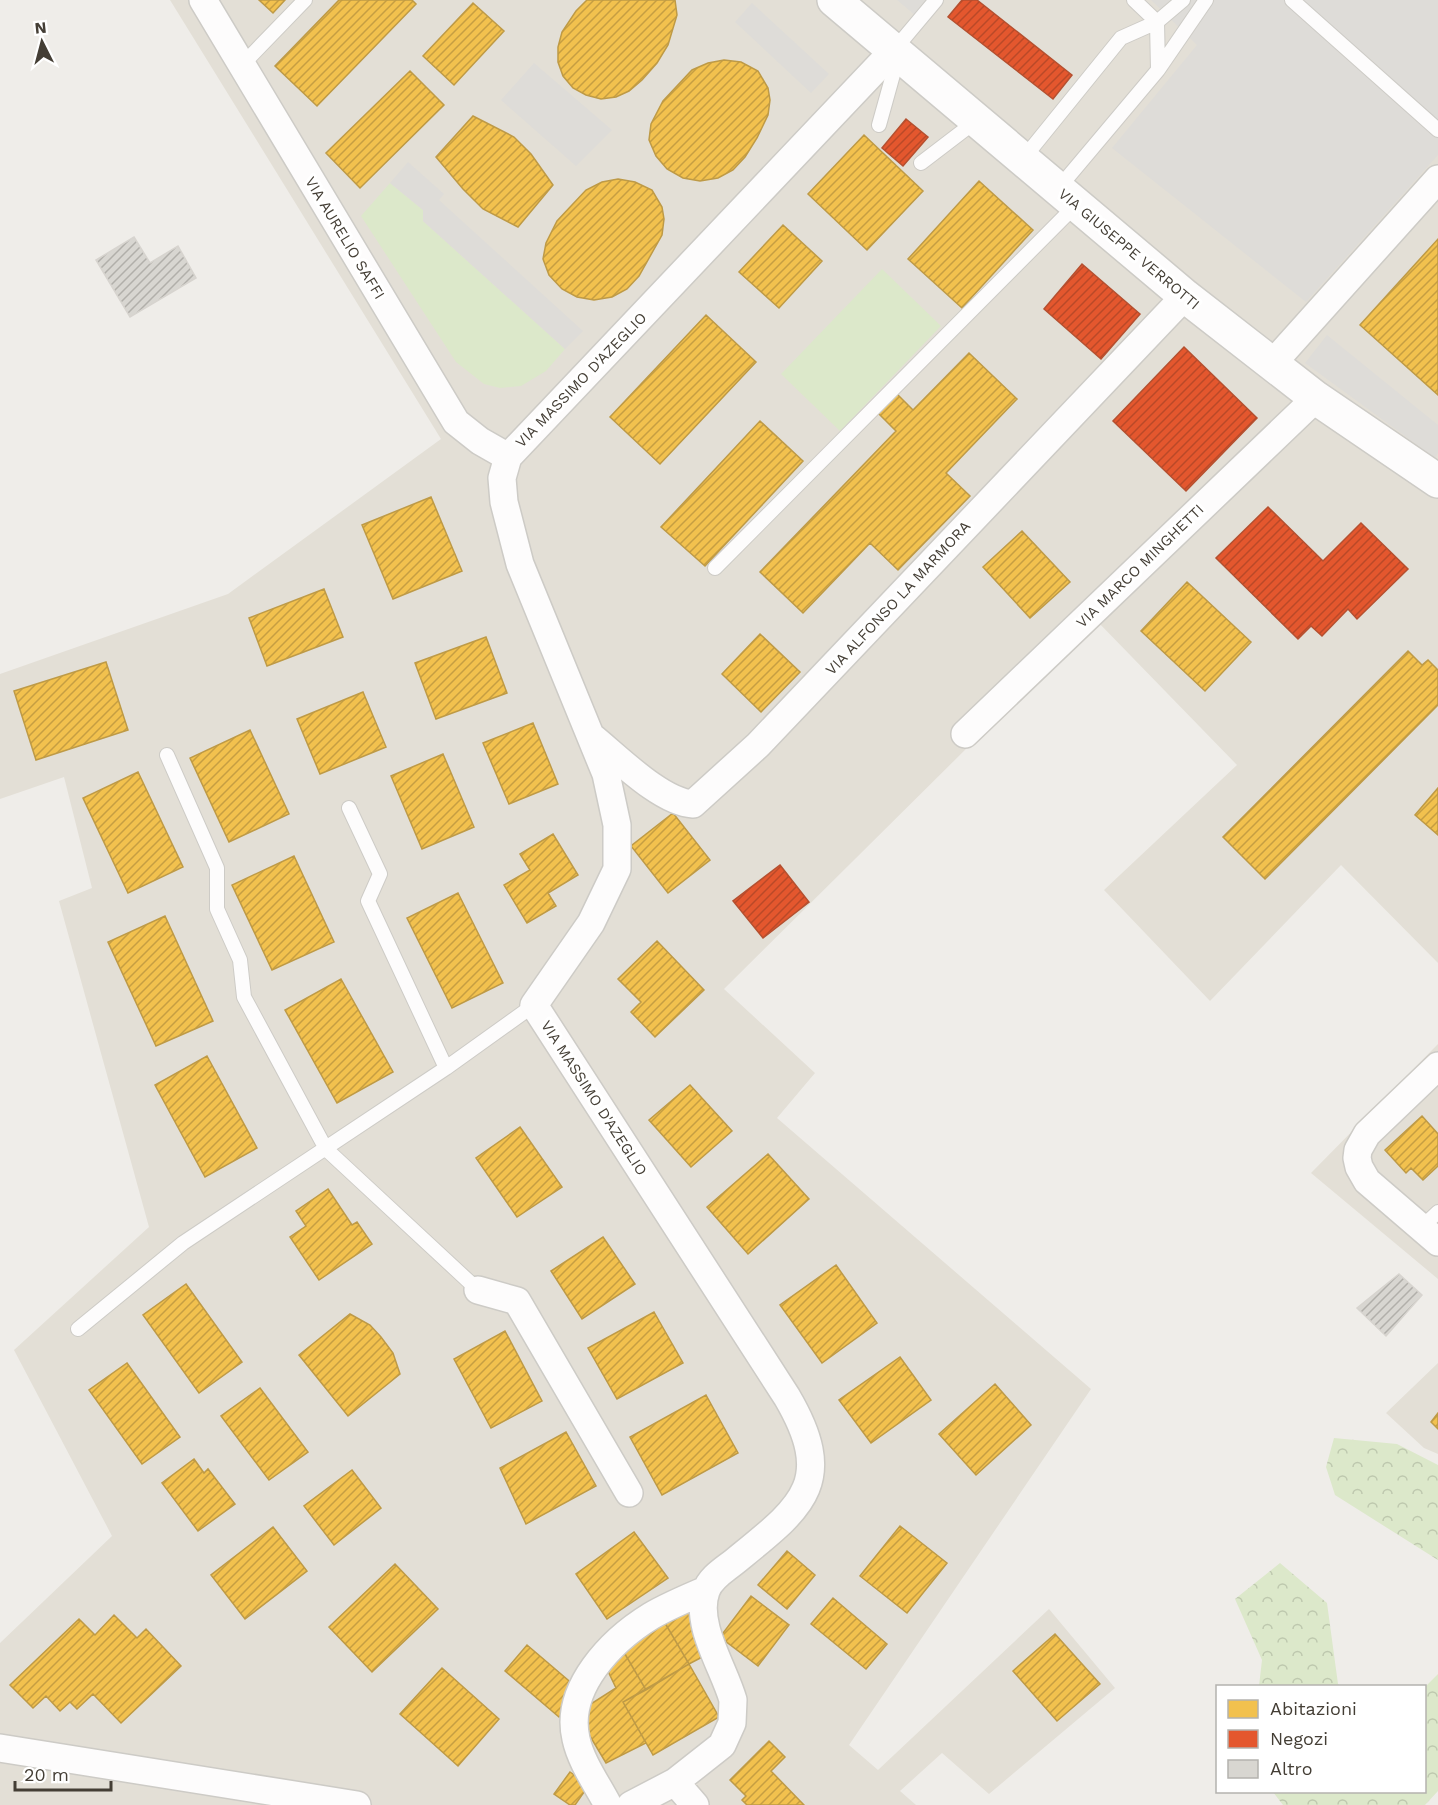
<svg xmlns="http://www.w3.org/2000/svg" width="1438" height="1805" viewBox="0 0 1438 1805" font-family="'Work Sans',sans-serif">
<style>
.residential{fill:#e3dfd6}
.green{fill:#dce8ca}
.forest{fill:url(#forest-crowns)}
.parking{fill:#dedcd8}
.homes{fill:url(#homes-hatch);stroke:#be9a46;stroke-width:1.5}
.shops{fill:url(#shops-hatch);stroke:#b45030;stroke-width:1.5}
.building{fill:url(#building-hatch);stroke:#d7d4cf;stroke-width:1.5}
.lines{fill:none;stroke-linecap:round;stroke-linejoin:round}
.service-casing{stroke:#cdcbc6;stroke-width:16}
.minor-casing{stroke:#cdcbc6;stroke-width:30}
.tertiary-casing{stroke:#cdcbc6;stroke-width:36}
.service{stroke:#fdfcfc;stroke-width:14}
.minor{stroke:#fdfcfc;stroke-width:27}
.tertiary{stroke:#fdfcfc;stroke-width:33}
.labels{text-anchor:middle;stroke-width:6;stroke-linejoin:round;paint-order:stroke}
.street-label{font-size:15px;fill:#443e35;stroke:#fff}
</style>
<defs>
<pattern id="forest-crowns" width="20" height="18" patternUnits="userSpaceOnUse" patternTransform="scale(1.5)"><rect width="20" height="18" fill="#dce8ca"/><path d="M2 6a3 3 0 1 1 6 0M12 15a3 3 0 1 1 6 0" fill="none" stroke="#bec8ae"/></pattern>
<pattern id="homes-hatch" width="6" height="6" patternUnits="userSpaceOnUse" patternTransform="scale(1.5)"><rect width="6" height="6" fill="#f2c14e"/><path d="M-1 1l2-2M0 6l6-6M5 7l2-2" fill="none" stroke="#c69e42"/></pattern>
<pattern id="shops-hatch" width="6" height="6" patternUnits="userSpaceOnUse" patternTransform="scale(1.5)"><rect width="6" height="6" fill="#e4572e"/><path d="M-1 1l2-2M0 6l6-6M5 7l2-2" fill="none" stroke="#ba4928"/></pattern>
<pattern id="building-hatch" width="6" height="6" patternUnits="userSpaceOnUse" patternTransform="scale(1.5)"><rect width="6" height="6" fill="#d8d6d1"/><path d="M-1 1l2-2M0 6l6-6M5 7l2-2" fill="none" stroke="#b1afaa"/></pattern>
</defs>
<rect width="100%" height="100%" fill="#efede9"/>
<path class="residential" d="M170,0h1268v963l-97,-98 -131,136 -106,-111 133,-125 -141,-145 -372,369 91,84 -38,45 314,271 -242,356 29,25 171,-161 66,79 -126,106 -47,-41 -42,38 16,14h-916v-162l112,-107 -98,-186 135,-123 -90,-326 33,-13 -28,-111 -64,22v-125l228,-80 213,-155z
M1438,1044v235l-127,-106z
M1438,1363v91l-14,-6 -38,-35z"/>
<path class="green" d="M390,183l33,27v11l142,128 -19,22 -25,15 -21,2 -16,-4 -28,-22 -95,-146z
M882,269l59,57 -101,105 -59,-57z"/>
<path class="forest" d="M1334,1438l63,6 41,21v95l-103,-65 -9,-28z
M1280,1563l47,40 11,81 3,2h-82l3,-26 -27,-61z
M1438,1674v117l-13,14h-142l-10,-13h151l1,-105z"/>
<path class="parking" d="M897,0h29l-11,15z
M1151,0h287v155l-132,147 -194,-154 85,-103z
M752,3l77,71 -18,19 -76,-71z
M534,63l78,67 -36,36 -75,-66z
M408,162l36,32 -5,6 144,131 -18,18 -142,-128v-11l-33,-27z
M1327,335l111,90v28l-3,5 -130,-95z"/>
<path class="homes" d="M259,0h26l-12,13z
M339,0h73l4,4 -99,102 -42,-40z
M587,0h88l2,15 -9,30 -11,18 -15,17 -13,11 -13,6 -15,2 -15,-4 -13,-7 -10,-12 -5,-14v-15l4,-15 14,-21z
M473,3l31,28 -50,54 -31,-29z
M724,60l17,2 17,9 10,17 2,12 -2,15 -11,23 -12,19 -12,13 -15,8 -18,3 -17,-3 -16,-9 -11,-13 -7,-16 2,-16 12,-23 29,-31 16,-7z
M410,71l34,34 -84,83 -34,-35z
M473,116l41,21 17,17 22,31 -35,42 -35,-18 -20,-20 -27,-32z
M864,135l59,56 -56,59 -59,-56z
M618,179l17,3 17,8 10,17 2,12 -2,16 -23,41 -12,13 -15,8 -18,3 -17,-3 -15,-8 -13,-14 -6,-16 3,-16 11,-22 29,-31 16,-8z
M979,181l54,49 -71,78 -54,-49z
M783,225l39,36 -43,47 -40,-36z
M1438,239v156l-78,-70z
M706,315l50,47 -96,102 -50,-47z
M969,353l48,46 -71,74 24,23 -72,74 -28,-27 -67,70 -43,-41 136,-141 -19,-19 19,-19 17,17z
M760,421l43,40 -98,105 -44,-39z
M431,497l31,74 -69,28 -31,-74z
M1022,531l48,51 -40,36 -47,-51z
M1187,582l64,60 -46,49 -64,-60z
M324,589l19,48 -76,29 -18,-48z
M760,634l40,38 -39,40 -39,-38z
M486,637l21,56 -71,26 -21,-56z
M1408,651l14,14 6,-5 10,10v35l-173,174 -42,-42z
M106,662l22,68 -92,30 -22,-69z
M363,692l23,55 -66,27 -23,-55z
M533,723l25,61 -49,20 -26,-61z
M250,730l39,84 -60,28 -39,-84z
M443,754l31,73 -52,22 -31,-73z
M138,772l45,95 -55,26 -45,-95z
M1438,788v47l-23,-20z
M673,813l37,47 -42,33 -37,-47z
M553,834l25,41 -30,18 8,13 -29,17 -23,-38 26,-15 -10,-16z
M294,856l40,86 -62,28 -40,-85z
M458,893l45,90 -51,25 -45,-90z
M165,916l48,105 -57,25 -48,-104z
M657,941l47,49 -49,47 -24,-25 10,-10 -23,-23z
M341,979l52,93 -56,31 -52,-93z
M207,1056l50,92 -52,29 -50,-92z
M690,1085l42,46 -41,36 -42,-47z
M1422,1116l16,18v32l-15,14 -12,-12 -5,5 -21,-23z
M520,1127l42,60 -45,30 -41,-59z
M768,1154l41,45 -61,55 -41,-47z
M328,1189l24,36 5,-3 15,22 -53,36 -29,-43 16,-11 -10,-15z
M603,1237l32,47 -53,35 -31,-48z
M836,1265l41,58 -55,40 -42,-58z
M186,1284l56,78 -43,31 -56,-78z
M654,1312l29,51 -66,36 -29,-51z
M350,1314l20,11 11,12 12,16 7,21 -52,42 -49,-61z
M505,1331l37,70 -51,27 -37,-69z
M900,1357l31,43 -60,43 -32,-43z
M127,1363l53,74 -38,27 -53,-74z
M995,1384l36,41 -55,50 -37,-41z
M260,1388l48,64 -39,28 -48,-64z
M706,1395l32,58 -76,42 -32,-58z
M1438,1413v16l-7,-7z
M566,1432l30,54 -70,38 -26,-56z
M194,1459l10,14 4,-4 27,35 -37,27 -36,-48z
M352,1470l29,38 -47,37 -30,-39z
M900,1526l47,37 -40,50 -47,-37z
M273,1527l34,44 -62,48 -34,-44z
M634,1532l34,46 -61,41 -31,-45z
M787,1551l28,24 -28,34 -29,-24z
M395,1564l43,45 -66,63 -43,-45z
M751,1596l38,29 -31,41 -38,-29z
M833,1598l54,46 -21,25 -55,-45z
M694,1608l12,47 -17,9 -24,-41z
M114,1615l23,23 9,-9 35,37 -60,57 -28,-29 -16,15 -7,-7 -10,9 -14,-15 -13,12 -23,-23 69,-66 16,16z
M665,1623l24,41 -43,26 -24,-41z
M1055,1634l45,50 -43,37 -44,-50z
M527,1645l48,41 -7,21 -9,10 -54,-46z
M625,1654l21,36 -23,12 23,41 -40,20 -25,-42 2,-12 33,-21 -10,-21z
M689,1664l30,53 -66,38 -30,-53z
M442,1668l57,51 -41,47 -58,-52z
M769,1741l16,16 -14,14 33,34h-57l-5,-5 4,-4 -16,-16z
M570,1772l19,13 -14,20h-5l-16,-11z"/>
<path class="shops" d="M962,0h15l95,75 -19,24 -105,-82z
M906,119l22,18 -25,29 -21,-18z
M1082,264l58,50 -39,45 -57,-50z
M1184,347l73,71 -71,73 -73,-70z
M1268,507l55,54 38,-38 47,46 -51,50 -9,-10 -26,27 -11,-10 -13,13 -82,-81z
M780,865l29,37 -46,36 -30,-37z"/>
<path class="building" d="M134,237l16,26 28,-17 18,32 -66,39 -34,-57z
M1399,1274l23,21 -36,41 -29,-28z"/>
<g class="lines">
<defs>
<path id="service" d="M1292,0l146,130
M242,65l63,-65
M1158,70l48,-70
M879,125l15,-54v-21l42,-50
M1023,159l98,-121 36,-16 26,-22
M921,163l55,-42
M1057,190l101,-120 -1,-48 -23,-22
M715,568l361,-363
M167,755l50,113v41l23,51 4,37 82,152 152,141
M349,808l31,66 -12,27 78,167
M1422,1227l16,-15
M78,1329l105,-86 263,-175 88,-63"/>
<path id="minor" d="M203,0l253,422 24,19 28,16
M1272,364l166,-185
M965,734l351,-336
M592,737c26,21 69,65 101,67l65,-59 427,-449
M1438,1066l-71,68 -9,16 -1,8 2,9 8,14 71,61
M478,1290l39,11 112,192
M0,1748l357,57
M675,1782l20,23
M608,1805c-11,-21 -27,-43 -32,-66 -12,-51 36,-99 75,-123 17,-10 36,-18 55,-26
M631,1805l44,-23 47,-37 10,-22 1,-23c-9,-32 -39,-76 -27,-109 4,-13 18,-21 28,-29 66,-54 104,-78 53,-165l-253,-392 57,-82 26,-54v-44l-11,-51 -86,-210 -16,-62 -2,-24 6,-21 386,-407"/>
<path id="tertiary" d="M834,0l351,296 131,102 122,83"/>
</defs>
<use href="#service" class="service-casing"/>
<use href="#minor" class="minor-casing"/>
<use href="#tertiary" class="tertiary-casing"/>
<use href="#service" class="service"/>
<use href="#minor" class="minor"/>
<use href="#tertiary" class="tertiary"/>
</g>
<g class="labels">
<g class="street-label">
<text transform="translate(345 238) rotate(59)" y="5">VIA AURELIO SAFFI</text>
<text transform="translate(1129 249) rotate(40)" y="5">VIA GIUSEPPE VERROTTI</text>
<text transform="translate(581 380) rotate(-46)" y="5">VIA MASSIMO D'AZEGLIO</text>
<text transform="translate(1140 566) rotate(-44)" y="5">VIA MARCO MINGHETTI</text>
<text transform="translate(898 598) rotate(-47)" y="5">VIA ALFONSO LA MARMORA</text>
<text transform="translate(594 1098) rotate(57)" y="5">VIA MASSIMO D'AZEGLIO</text>
</g>
</g>
<rect x="1216" y="1685" width="210" height="108" fill="#ffffff" stroke="#b4b2ae" stroke-width="1.5"/>
<rect x="1228" y="1700" width="30" height="18" fill="#f2c14e" stroke="#b4b2ae" stroke-width="1.5"/>
<text x="1270" y="1715" font-size="18" fill="#443e35">Abitazioni</text>
<rect x="1228" y="1730" width="30" height="18" fill="#e4572e" stroke="#b4b2ae" stroke-width="1.5"/>
<text x="1270" y="1745" font-size="18" fill="#443e35">Negozi</text>
<rect x="1228" y="1760" width="30" height="18" fill="#d8d6d1" stroke="#b4b2ae" stroke-width="1.5"/>
<text x="1270" y="1775" font-size="18" fill="#443e35">Altro</text>
<g transform="translate(42 42) rotate(354)" stroke="#ffffff" stroke-width="4.5" paint-order="stroke">
<path d="M0-4.5L10 22L0 15L-10 22Z" fill="#443e35"/>
<text y="-9" font-size="16" font-weight="bold" text-anchor="middle" fill="#443e35">N</text>
</g>
<path d="M15 1781v9h96v-9" fill="none" stroke="#443e35" stroke-width="3"/>
<text x="24" y="1781" font-size="18" fill="#443e35" stroke="#ffffff" stroke-width="4.5" paint-order="stroke">20 m</text>
</svg>
